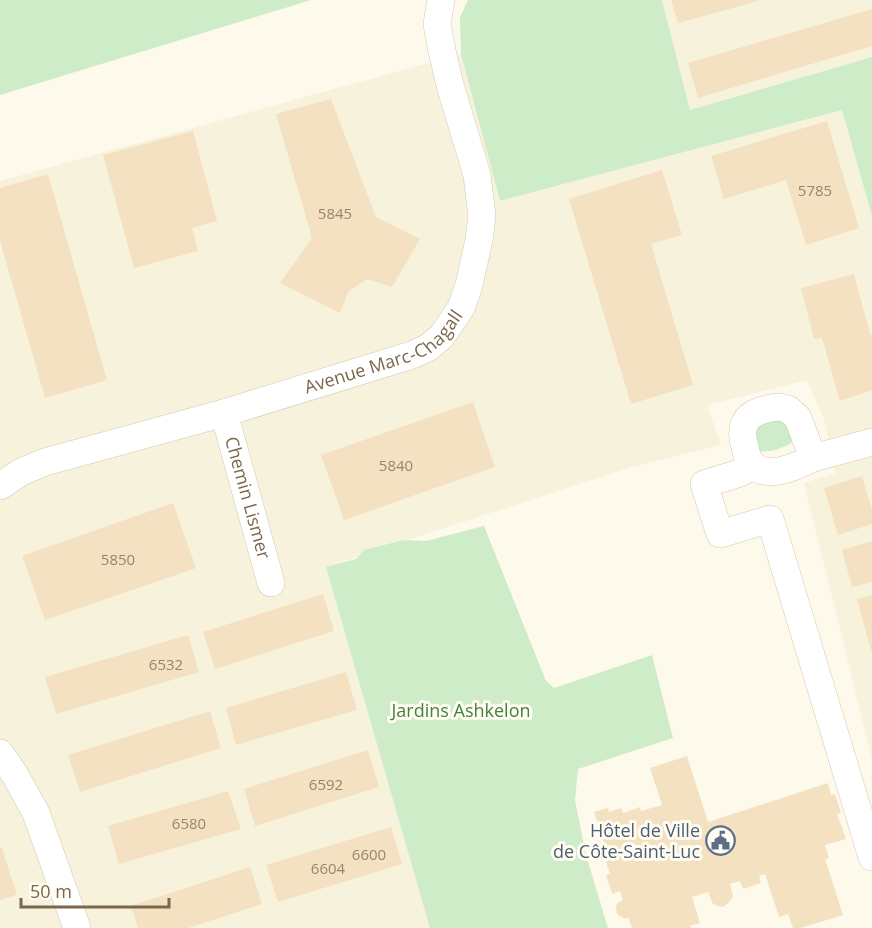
<svg xmlns="http://www.w3.org/2000/svg" width="872" height="928" viewBox="0 0 872 928" font-family="'Open Sans',sans-serif">
<style>
.residential{fill:#f7f2db}
.green{fill:#ceecc7}
.building{fill:#f4e1c1}
.lines{fill:none;stroke-linecap:round;stroke-linejoin:round}
.minor-casing{stroke:#d3c8b2;stroke-width:28}
.minor{stroke:#fff;stroke-width:27}
.labels{text-anchor:middle;stroke-width:6;stroke-linejoin:round;paint-order:stroke}
.number-label{font-size:15px;fill:#988669}
.street-label{font-size:18px;fill:#7a674c;stroke:#fffdf2}
.park-label{font-size:18px;fill:#468142;stroke:#fffdf2}
.service-label{font-size:18px;fill:#4e5e75;stroke:#fffdf2;text-anchor:end}
</style>
<rect width="100%" height="100%" fill="#fdfaeb"/>
<path class="residential" d="M662,0h210v57l-182,53z
M461,54l39,147 342,-91 30,106v543l-68,-276 31,-10 -10,-51 -18,-42 -100,25 14,40 -93,23 -302,99 108,361h-434v-747z"/>
<path class="green" d="M0,0h311l-311,95z
M468,0h194l28,110 182,-53v159l-30,-106 -342,91 -39,-147 -1,-37z
M777,419l11,6 6,16c-9,7 -25,12 -37,10 -1,-24 -4,-24 20,-32z
M484,526l62,155 8,7 98,-33 21,83 -95,31 -3,31 11,55 22,73h-178l-104,-361 30,-8 8,-9 40,-10 22,1z"/>
<path class="building" d="M671,0h87v1l-80,22z
M872,9v37l-174,52 -10,-35z
M331,99l45,118 44,22 -28,48 -25,-8 -18,12 -9,22 -60,-30 32,-45 -36,-124z
M827,121l32,107 -53,17 -20,-65 -62,19 -13,-43z
M193,131l24,90 -25,7 6,23 -64,17 -31,-113z
M662,170l20,65 -31,9 42,141 -62,19 -62,-205z
M48,174l59,206 -62,18 -45,-157v-53z
M854,274l16,60h2v56l-32,11 -18,-63 -8,1 -13,-51z
M473,402l22,65 -151,53 -23,-65z
M862,476l10,34v14l-34,11 -14,-47z
M173,503l23,65 -151,52 -23,-64z
M872,541v41l-20,5 -10,-37z
M323,594l11,37 -119,38 -12,-37z
M872,595v55l-1,1 -14,-52z
M188,635l11,37 -143,42 -11,-37z
M346,672l11,38 -121,35 -10,-37z
M210,711l11,37 -141,44 -12,-37z
M368,750l11,37 -124,39 -11,-37z
M687,756l21,66 120,-39 3,12 4,-1 6,19 -4,1 9,25 -21,6 4,13 -4,1 18,56 -42,13h-8l-5,-14 -9,3 -14,-43 -6,2 2,7 -18,6 -3,-8 -10,3 3,12 -1,3 -7,7 -4,1 -8,-3 -5,-12 -16,5 8,26 -10,3 1,2h-59l-4,-11 -3,2 -8,-5 -1,-8 3,-4 4,-2 -3,-9 -8,3 -6,-19 4,-1 -10,-30 4,-1 -10,-31 14,-4 1,4 12,-4 2,5 17,-6 1,4 21,-6 -12,-37z
M228,791l13,38 -122,35 -11,-38z
M391,827l11,37 -124,38 -12,-37z
M0,848h2l15,47 -17,5z
M250,867l12,37 -74,24h-50l-7,-22z"/>
<g class="lines">
<defs>
<g id="minor">
<path d="M780,407l8,2 10,9 15,40c-16,8 -46,23 -61,6 -4,-4 -6,-11 -7,-17 -9,-29 9,-38 35,-40z"/>
<path id="s1" d="M224,413l47,170"/>
<path d="M813,458l59,-16"/>
<path d="M754,466l-14,7 -36,11 16,50 50,-15 102,338"/>
<path id="s2" d="M0,486l21,-14 24,-10 179,-49 188,-58 17,-8 13,-11 19,-28 8,-23 10,-45 3,-24 -5,-41 -27,-90 -8,-34 -5,-27 4,-24"/>
<path d="M0,753l15,22 21,38 41,115"/>
</g>
</defs>
<use href="#minor" class="minor-casing"/>
<use href="#minor" class="minor"/>
</g>
<defs>
<symbol id="civic-ring" viewBox="-11 -11 22 22"><circle r="9.5" fill="#fffdf2" stroke="#5c6f8a" stroke-width="1.5"/><path d="M-.6-6.5H3V-4.5H.6V-3L4-1V1h2V6H-6V1h2V-1L-.6-3ZM-1.2 2.5V6h2.4V2.5Z" fill="#5c6f8a"/></symbol>
</defs>
<g fill-rule="evenodd">
<use href="#civic-ring" x="704" y="824" width="33" height="33"/>
</g>
<g class="labels">
<g class="number-label">
<text x="815" y="196">5785</text>
<text x="335" y="219">5845</text>
<text x="396" y="471">5840</text>
<text x="118" y="565">5850</text>
<text x="166" y="670">6532</text>
<text x="326" y="790">6592</text>
<text x="189" y="829">6580</text>
<text x="369" y="860">6600</text>
<text x="328" y="874">6604</text>
</g>
<g class="street-label">
<text dy="6" stroke="none"><textPath href="#s2" startOffset="410">Avenue Marc-Chagall</textPath></text>
<text dy="6" stroke="none"><textPath href="#s1" startOffset="88">Chemin Lismer</textPath></text>
</g>
<g class="park-label">
<text x="461" y="717">Jardins Ashkelon</text>
</g>
<g class="service-label">
<text x="700" y="837">Hôtel de Ville<tspan x="700" dy="21">de Côte-Saint-Luc</tspan></text>
</g>
</g>
<path d="M21 898v9h148v-9" fill="none" stroke="#7a674c" stroke-width="3"/>
<text x="30" y="898" font-size="18" fill="#7a674c" stroke="#fffdf2" stroke-width="4.5" paint-order="stroke">50 m</text>
</svg>
